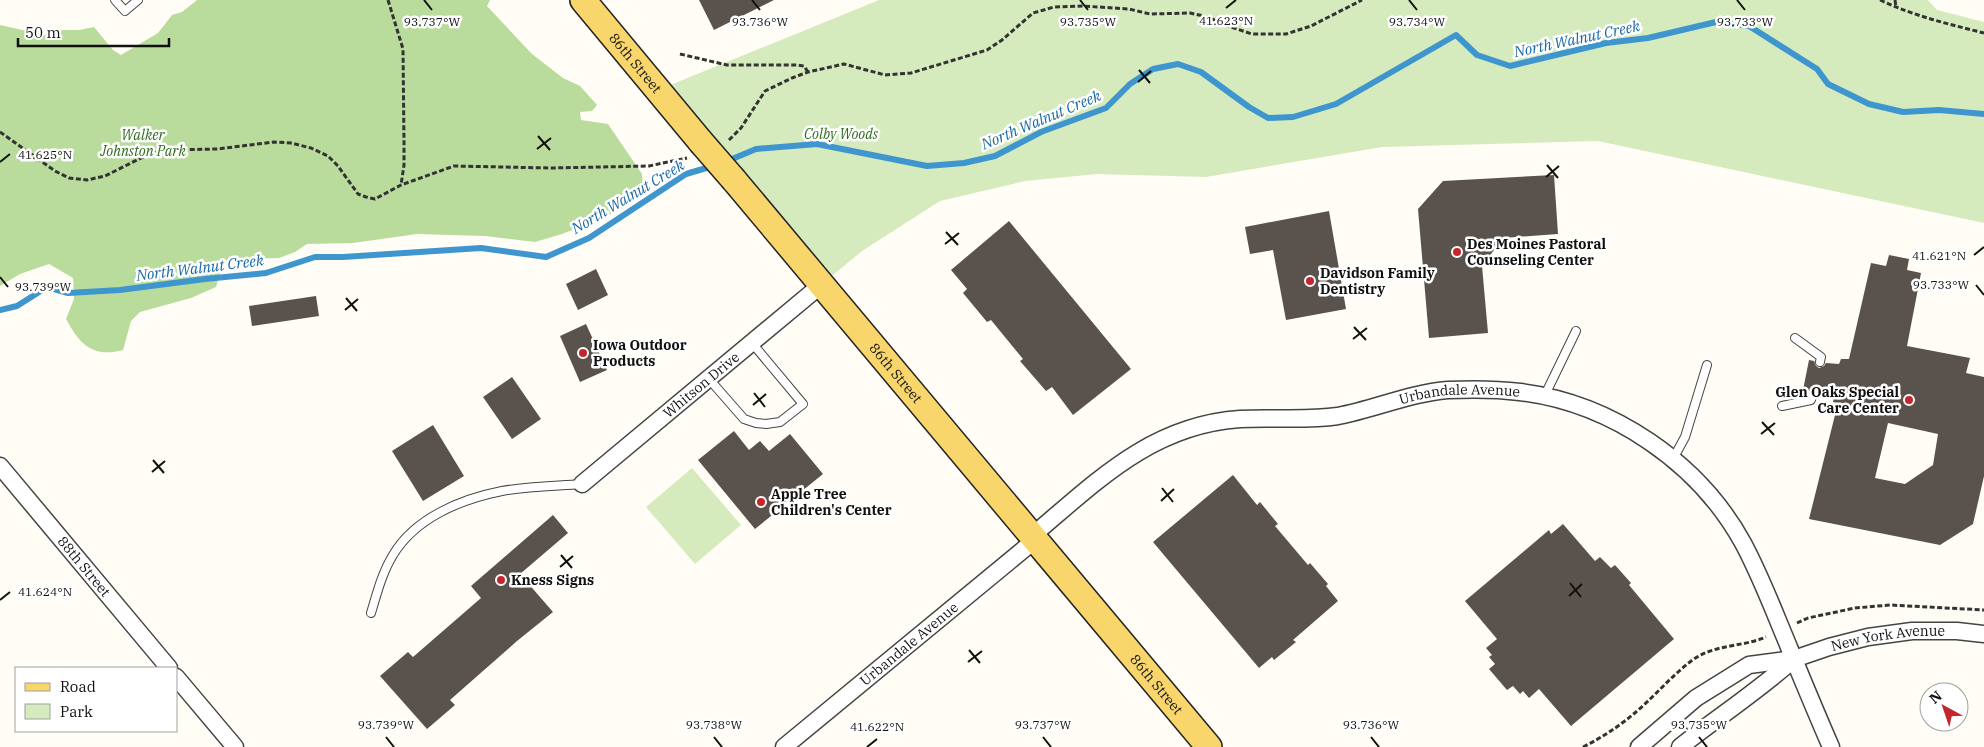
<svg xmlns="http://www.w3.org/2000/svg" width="1984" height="747" viewBox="0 0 1984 747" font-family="'IBM Plex Serif',serif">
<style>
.green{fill:#d5ebbd}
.forest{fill:#b9dc9c}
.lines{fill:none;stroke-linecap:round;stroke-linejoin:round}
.stream{stroke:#3f96cf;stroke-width:6}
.building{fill:#5a524d;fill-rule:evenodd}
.lane-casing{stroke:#444;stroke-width:10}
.street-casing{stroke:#444;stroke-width:19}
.primary-casing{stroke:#222;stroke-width:28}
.path{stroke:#333;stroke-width:3;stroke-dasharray:5 2.5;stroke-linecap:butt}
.lane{stroke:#fff;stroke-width:8}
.street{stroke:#fff;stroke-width:16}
.primary{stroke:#f9d66b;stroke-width:25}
.primary-bridge-casing{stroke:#222;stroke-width:28;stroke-linecap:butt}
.primary-bridge{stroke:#f9d66b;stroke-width:25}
.ticks{fill:none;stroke:#111;stroke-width:2}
.poi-dot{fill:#c4262e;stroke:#fff;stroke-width:2}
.labels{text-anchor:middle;stroke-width:5;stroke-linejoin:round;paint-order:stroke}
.street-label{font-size:14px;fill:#111;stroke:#fff}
.park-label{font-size:14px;font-style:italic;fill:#2f6b1f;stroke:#fff}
.poi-label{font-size:14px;font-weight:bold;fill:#111;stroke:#fff;text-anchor:start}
.water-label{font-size:15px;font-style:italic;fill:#1768a6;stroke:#fff}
.ticks-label{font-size:12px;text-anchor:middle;fill:#111;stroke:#fff;stroke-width:5;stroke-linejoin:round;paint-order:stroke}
</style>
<rect width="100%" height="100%" fill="#fffdf5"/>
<path class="green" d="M879,0h1049l9,10 47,12v201l-386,-82 -216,6 -176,30 -109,-3 -72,7 -85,20 -78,50 -41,34 -163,-195z
M692,468l49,57 -46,39 -49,-57z"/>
<path class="forest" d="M197,0h293l-3,6 45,48 31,24 17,8 17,19 -5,6 -12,1 1,8 27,4 34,50 1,16 -22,19 -21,10 -38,15 -27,8 -50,-6 -68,-2 -64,9 -46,1 -12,8 -16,6 -33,1 -24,7 -6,21 -25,11 -51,14 -9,9 -8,29c-30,8 -43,-5 -57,-31l8,-20 -1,-21 -24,-14 -29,10 -20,12v-261l45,10 18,-5h16l15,-3 19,23 8,5 37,-22 14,-18 10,-3z"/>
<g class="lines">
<path class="stream" d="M725,162l31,-13 61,-5 110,22 37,-3 31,-7 46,-24 65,-24 24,-24 23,-15 25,-5 23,8 48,35 19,11 25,-1 43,-13 120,-69 21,20 33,11 96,-23 42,-5 68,-16 33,4 68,43 11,15 41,20 34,8 36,-2 45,4
M0,310l17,-4 30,-19 21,6 52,-3 85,-11 61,-6 49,-16h28l138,-9 65,9 43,-19 97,-64 27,-8"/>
</g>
<path class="building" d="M699,0h75l-60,30z
M1554,175l4,59 -55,4 -21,28 6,67 -59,5 -11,-129 25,-28z
M1329,211l17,98 -60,11 -13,-70 -23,4 -5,-27z
M1009,221l122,148 -58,46 -21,-28 -6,4 -26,-30 3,-2 -32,-39 -4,2 -24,-29 4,-4 -16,-19z
M1889,255l20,4 -2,11 14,3 -14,73 63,12 -4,15 18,4v99l-11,48 -33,21 -131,-26 29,-116 -5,-1 1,-5 -16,-3 -3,-6h-4l-3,3 -5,-1 6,-30 5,1 2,5 3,2 5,-2 2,-3 13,1 2,-5h8l22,-96 15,3zM1888,423l50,11 -5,31 -28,19 -30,-6z
M596,269l12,26 -30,15 -12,-26z
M316,296l3,20 -67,10 -3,-20z
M586,324l21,46 -27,12 -20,-46z
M512,377l29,42 -29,20 -29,-42z
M433,425l31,51 -41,25 -31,-50z
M734,431l15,19 11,-9 9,10 21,-17 33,40 -68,55 -57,-69z
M1233,475l24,30 3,-3 18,22 -3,2 33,39 2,-2 18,21 -2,2 12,15 -45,39 3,2 -22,18 -2,-3 -13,11 -106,-126z
M553,515l15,18 -48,41 33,38 -36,29 -67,59 5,5 -28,24 -47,-53 28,-24 5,5 68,-59 -10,-12z
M1563,524l32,37 5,-4 11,11 4,-3 16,18 -2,2 45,54 -103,87 -32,-37 -10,9 -6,-7 -3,3 -7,-8 -6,4 -18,-21 6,-5 -6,-7 3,-2 -6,-7 11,-9 -32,-38 84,-71 2,4z"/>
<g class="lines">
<defs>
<path id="lane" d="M115,0l10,11 13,-11
M1795,338l26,19 -1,5
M709,379l35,40 12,4 10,1 14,-2 23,-18 -51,-61
M1544,397l32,-66
M1782,406l29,-6 2,-7
M1673,459l12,-22 22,-72
M371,613c6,-20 11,-40 22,-58 22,-37 68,-56 109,-64 26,-5 54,-5 80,-7"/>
<g id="street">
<path id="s1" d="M0,466l169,202"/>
<path id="s2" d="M582,484l239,-199"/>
<path id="s3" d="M1032,536c64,-54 119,-111 208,-117 33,-2 65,2 98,-3 37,-7 72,-23 110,-26 24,-1 48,-1 72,2 92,11 179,71 223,151 14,26 25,53 36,80 17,41 34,83 52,124"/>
<path d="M176,677l59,70"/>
<path id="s4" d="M784,747l251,-207"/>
<path id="s5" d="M1639,747l57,-49 53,-33 45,-6 35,-12 39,-10 44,-6h45l27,3"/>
<path d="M1680,747c38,-30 78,-56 114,-88"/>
</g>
<g id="primary">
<path id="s6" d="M583,0l118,142"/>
<path id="s7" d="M734,180l475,567"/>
</g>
</defs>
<use href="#lane" class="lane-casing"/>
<use href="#street" class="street-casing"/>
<use href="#primary" class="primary-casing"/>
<path class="path" d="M388,0l15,49 1,94v22l-3,20
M1880,0c34,16 68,24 104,33
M1895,0l1,7
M680,54l47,11h70l7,1 4,6
M0,132l55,39 14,7 18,2 18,-4 40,-20 20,-6 52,-1 57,-7 17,1 20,5 17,8 10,10 20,28 8,3 9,2 26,-14 53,-19 97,2 98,-2 38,-8
M729,140l12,-12 24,-37 27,-13 16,-6 36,-8 41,11 26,-2 76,-23 15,-10 31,-27 21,-6 29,-1 46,3 21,5 40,-1 18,4 17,8 27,9h34l25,-8 51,-26
M1797,623l11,-5 47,-10 35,-3 94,5
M1583,747c20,-10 38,-22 54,-36 20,-17 36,-37 57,-52 22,-15 49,-12 72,-22"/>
<use href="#lane" class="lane"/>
<use href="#street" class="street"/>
<use href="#primary" class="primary"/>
<defs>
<path id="primary-bridge" d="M701,142l33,38"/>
</defs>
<use href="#primary-bridge" class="primary-bridge-casing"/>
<use href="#primary-bridge" class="primary-bridge"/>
</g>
<path class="ticks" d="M424,0l8,10M752,0l8,10M1080,0l8,10M1409,0l8,10M1737,0l8,10M1226,8l10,-8M1139,70l11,13M1138,82l13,-11M538,136l12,14M537,149l14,-11M0,162l10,-8M1547,165l11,13M1546,177l13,-11M946,232l12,13M945,244l14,-11M1974,255l10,-8M0,277l8,10M1976,285l8,10M346,298l11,13M345,310l13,-11M1354,327l12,13M1353,339l14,-11M754,393l11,14M753,405l13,-11M1762,422l12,13M1761,434l14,-11M153,460l11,13M152,472l13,-11M1162,488l11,14M1161,501l13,-12M561,555l11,13M560,567l13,-11M1570,583l11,14M1569,596l13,-12M0,600l10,-8M969,650l11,13M968,662l14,-11M386,737l8,10M714,737l8,10M1043,737l8,10M1371,737l8,10M1699,737l8,10M867,747l10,-8"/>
<g class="poi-dot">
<circle cx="1457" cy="252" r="5"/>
<circle cx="1310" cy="281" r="5"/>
<circle cx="583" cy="353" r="5"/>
<circle cx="1909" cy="400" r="5"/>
<circle cx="761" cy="502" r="5"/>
<circle cx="501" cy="580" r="5"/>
</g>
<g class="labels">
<g class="street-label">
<text dy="5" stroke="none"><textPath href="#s6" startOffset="82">86th Street</textPath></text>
<text dy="5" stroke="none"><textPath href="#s7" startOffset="252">86th Street</textPath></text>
<text dy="5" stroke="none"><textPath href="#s2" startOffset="155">Whitson Drive</textPath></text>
<text dy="5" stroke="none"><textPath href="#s3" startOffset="466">Urbandale Avenue</textPath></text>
<text dy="5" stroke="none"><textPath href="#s1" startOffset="131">88th Street</textPath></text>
<text dy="5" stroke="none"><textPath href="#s5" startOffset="280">New York Avenue</textPath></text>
<text dy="5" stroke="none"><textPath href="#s4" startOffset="162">Urbandale Avenue</textPath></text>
<text dy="5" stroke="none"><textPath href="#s7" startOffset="658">86th Street</textPath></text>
</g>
<g class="park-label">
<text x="841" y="139">Colby Woods</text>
<text x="143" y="140">Walker<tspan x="143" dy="16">Johnston Park</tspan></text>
</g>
<g class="poi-label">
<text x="1467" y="249">Des Moines Pastoral<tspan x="1467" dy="16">Counseling Center</tspan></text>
<text x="1320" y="278">Davidson Family<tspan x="1320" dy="16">Dentistry</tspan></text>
<text x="593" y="350">Iowa Outdoor<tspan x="593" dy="16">Products</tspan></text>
<text x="1899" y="397" text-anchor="end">Glen Oaks Special<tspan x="1899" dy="16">Care Center</tspan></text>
<text x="771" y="499">Apple Tree<tspan x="771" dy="16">Children's Center</tspan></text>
<text x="511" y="585">Kness Signs</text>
</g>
<g class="water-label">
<text transform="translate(1577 39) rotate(-12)" y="5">North Walnut Creek</text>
<text transform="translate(1041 120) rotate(-23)" y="5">North Walnut Creek</text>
<text transform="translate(628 197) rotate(-31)" y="5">North Walnut Creek</text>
<text transform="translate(200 268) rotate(-7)" y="5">North Walnut Creek</text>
</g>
</g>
<g class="ticks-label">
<text x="1226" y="25">41.623°N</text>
<text x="432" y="26">93.737°W</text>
<text x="760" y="26">93.736°W</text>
<text x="1088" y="26">93.735°W</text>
<text x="1417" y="26">93.734°W</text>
<text x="1745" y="26">93.733°W</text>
<text x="45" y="159">41.625°N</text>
<text x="1939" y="260">41.621°N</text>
<text x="1941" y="289">93.733°W</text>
<text x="43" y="291">93.739°W</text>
<text x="45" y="596">41.624°N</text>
<text x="386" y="729">93.739°W</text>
<text x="714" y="729">93.738°W</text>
<text x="1043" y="729">93.737°W</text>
<text x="1371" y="729">93.736°W</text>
<text x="1699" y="729">93.735°W</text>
<text x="877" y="731">41.622°N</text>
</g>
<rect x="15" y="667" width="162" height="65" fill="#ffffff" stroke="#a0a0a0"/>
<rect x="25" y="683" width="25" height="8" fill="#f9d66b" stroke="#a0a0a0"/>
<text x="60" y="692" font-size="15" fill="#111111">Road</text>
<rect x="25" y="704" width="25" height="15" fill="#d5ebbd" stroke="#a0a0a0"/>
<text x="60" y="717" font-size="15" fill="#111111">Park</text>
<g transform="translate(1944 707) rotate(320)"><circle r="24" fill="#ffffff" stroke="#a0a0a0"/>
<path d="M0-4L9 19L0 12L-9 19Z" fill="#c4262e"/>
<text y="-8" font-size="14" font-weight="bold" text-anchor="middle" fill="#111111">N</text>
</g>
<path d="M18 38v8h151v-8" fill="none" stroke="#111111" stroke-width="2.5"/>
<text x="25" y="38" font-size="15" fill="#111111" stroke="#ffffff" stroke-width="4" paint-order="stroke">50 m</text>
</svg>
